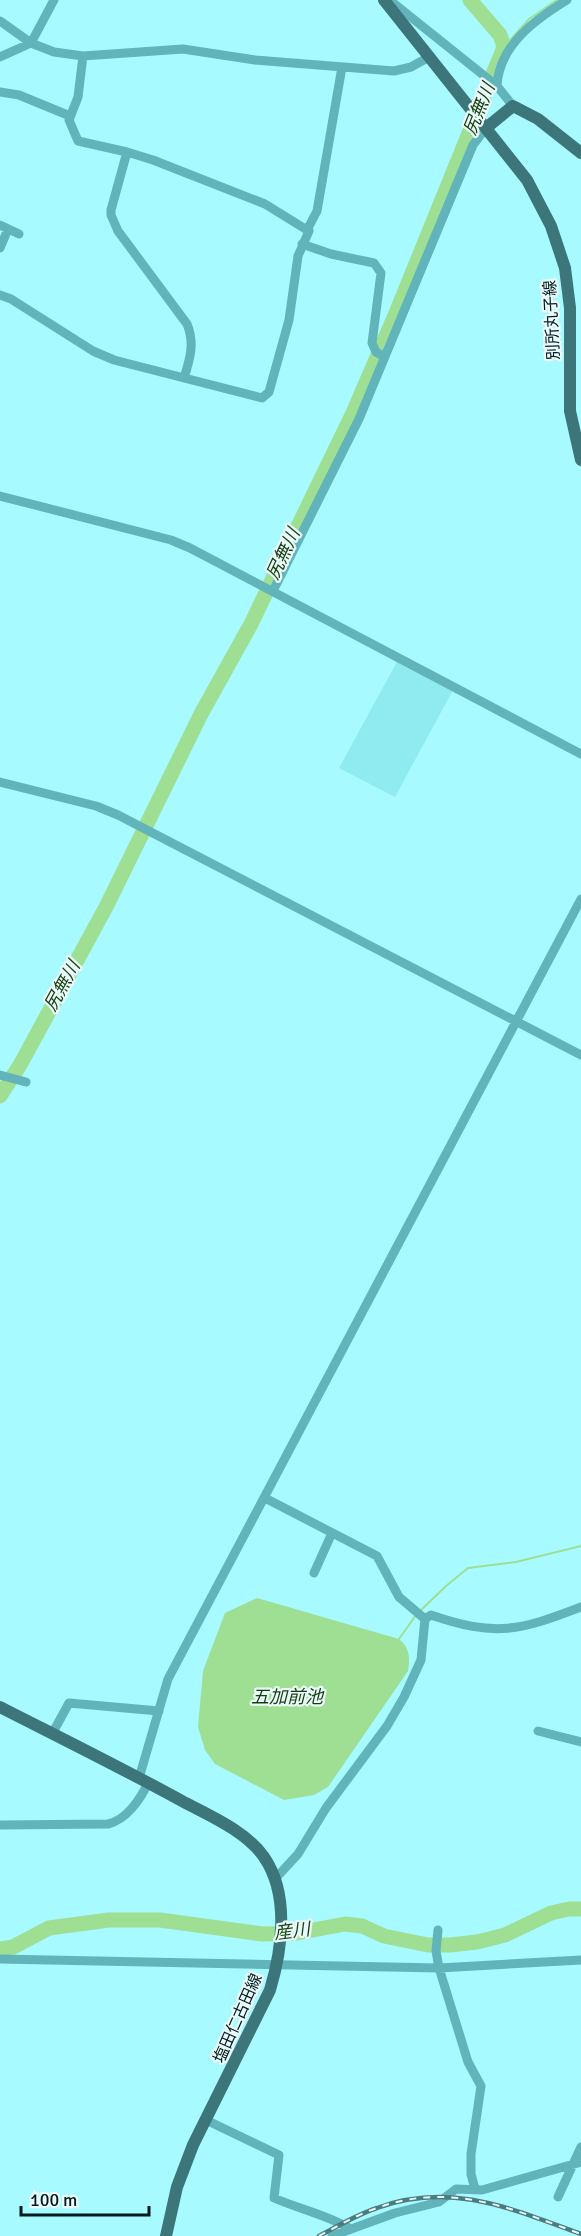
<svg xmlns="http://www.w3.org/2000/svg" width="581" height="2236" viewBox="0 0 581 2236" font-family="Signika,'Noto Sans JP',sans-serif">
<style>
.built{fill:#8febf0}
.water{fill:#9fdf93}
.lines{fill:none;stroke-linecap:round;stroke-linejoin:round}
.stream{stroke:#9fdf93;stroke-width:2}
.river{stroke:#9fdf93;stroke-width:15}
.minor{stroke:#61b4b9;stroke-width:9}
.major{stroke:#3c767a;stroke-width:12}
.rail-casing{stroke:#4a7c80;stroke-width:4.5}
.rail{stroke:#ebfafb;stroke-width:2;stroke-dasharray:7;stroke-linecap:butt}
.labels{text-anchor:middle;stroke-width:4.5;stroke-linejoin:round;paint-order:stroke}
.street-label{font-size:16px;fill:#011a1c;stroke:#ebfafb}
.water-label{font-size:18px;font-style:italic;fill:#163f0d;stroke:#ebfafb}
</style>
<rect width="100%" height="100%" fill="#a7faff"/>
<path class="built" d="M398,660l55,30 -58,107 -56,-29z"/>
<path class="water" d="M257,1598l142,41c11,9 11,19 9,32l-80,116 -14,8 -30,5 -69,-36 -10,-14 -7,-23 5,-56 22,-58z"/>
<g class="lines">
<path class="stream" d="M504,47l25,-28 28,-19
M420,1611l26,-25 22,-18 48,-6 65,-16
M399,1639l17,-24"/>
<path class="river" d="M0,1096l20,-31 86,-158 95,-193 50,-90 67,-139 35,-72 43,-100 108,-266 -4,-12 -30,-35
M0,1949l13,-2 36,-19 60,-8h51l102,14 35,-1 48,-9 17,2 22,10 44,9h22l27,-3 28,-7 46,-22 18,-4h12"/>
<path class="minor" d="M392,2l105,84 16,20
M0,21l31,22 23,9 29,4 100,-7 72,11 139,11 17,-4 18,-10
M83,56l-5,41 -9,23 9,21 49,11 -16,58v5l7,16 69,93c8,19 3,35 -3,54
M0,57l31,-14 23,-43
M497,86c2,-41 39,-67 70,-86
M0,92l19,3 51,21
M127,152l26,8 112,44 42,26
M0,225l19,9
M302,244l29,10 43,9 7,10 -9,70 4,9 9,5
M0,248l8,-19
M0,295l11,4 82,52 21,9 148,38 7,-6 20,-72 9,-64 11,-25 -2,-1 10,-19 25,-144
M0,496l171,44 19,8 391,206
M273,591l86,-172 114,-274 13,-17
M0,782l96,24 22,9 463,240
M0,1075l26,7
M265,1498l112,58 22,41 26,22 -4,41 -17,37 -17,29 -61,82 -28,46 -23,25
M314,1573l18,-40
M425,1619l6,-4c64,22 88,16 150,-8
M538,1731l43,11
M52,1734l17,-31 90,8
M139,1778l29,-99 413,-780
M0,1825l108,-1c18,-4 32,-24 40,-41
M438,1930l-2,21 3,17 29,94 13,24 -10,68v20l4,15
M0,1959l439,9 142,-8
M206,2120l73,35 -5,43c25,11 51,16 75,30
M558,2197l23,-50
M332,2236l63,-23 44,-11 17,-13 26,1 99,-28"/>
<path class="major" d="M384,0l143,180 24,46 14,42 5,40v103l11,49
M486,128l27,-22 25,13 43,34
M0,1707c61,31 122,61 182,94 28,15 64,30 82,56 26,38 18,93 6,133l-77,155 -16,42 -11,49"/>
<defs>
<path id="rail" d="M319,2236c19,-10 37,-21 58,-28 74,-27 135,1 204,26"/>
</defs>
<use href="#rail" class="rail-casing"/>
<use href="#rail" class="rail"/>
</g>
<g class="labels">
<g class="street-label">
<text transform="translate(551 320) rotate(-93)" y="6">別所丸子線</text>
<text transform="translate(237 2018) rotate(-66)" y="6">塩田仁古田線</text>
</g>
<g class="water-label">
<text transform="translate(479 109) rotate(-68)" y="6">尻無川</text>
<text transform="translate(283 554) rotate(-65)" y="6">尻無川</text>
<text transform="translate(62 986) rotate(-61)" y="6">尻無川</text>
<text x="287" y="1703">五加前池</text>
<text transform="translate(292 1931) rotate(-7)" y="6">産川</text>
</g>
</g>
<path d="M21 2206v9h128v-9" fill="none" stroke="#011a1c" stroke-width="3"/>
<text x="30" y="2206" font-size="18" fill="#011a1c" stroke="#ebfafb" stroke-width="4.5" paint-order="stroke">100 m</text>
</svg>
